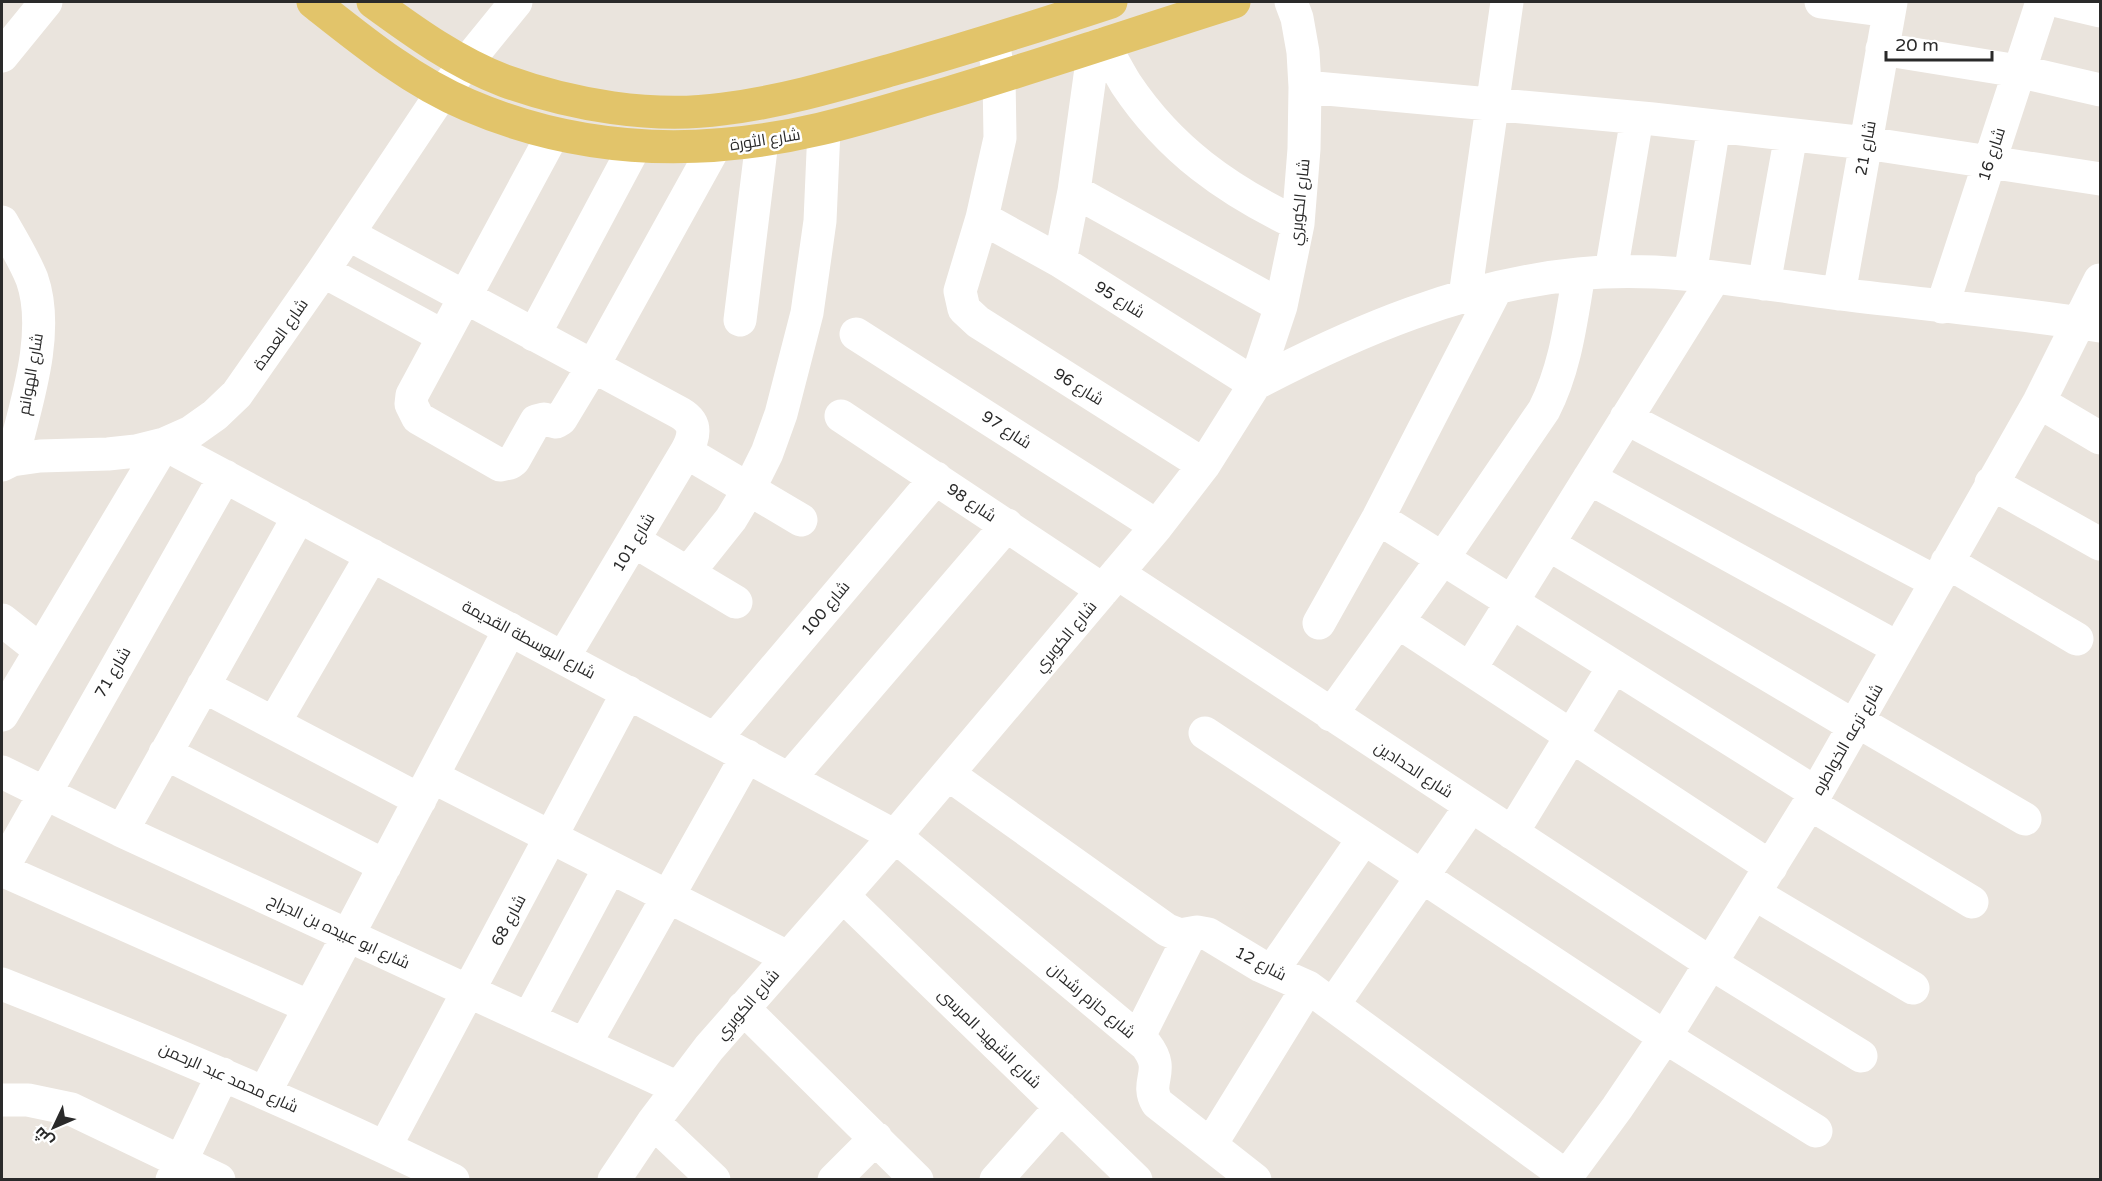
<svg xmlns="http://www.w3.org/2000/svg" width="2102" height="1181" viewBox="0 0 2102 1181" font-family="'Varela Round',Cairo,sans-serif">
<style>
.lines{fill:none;stroke-linecap:round;stroke-linejoin:round}
.street{stroke:#fff;stroke-width:33}
.primary{stroke:#e2c46a;stroke-width:33}
.labels{text-anchor:middle;stroke-width:5;stroke-linejoin:round;paint-order:stroke}
.street-label{font-size:16px;fill:#2a2a2a;stroke:#fff}
</style>
<rect width="100%" height="100%" fill="#eae4dd"/>
<g class="lines">
<path class="street" d="M1821,2l68,9
M2062,2l38,9
M993,41l6,36 1,61 -18,80 -22,73 4,18 14,13 226,143
M1103,44c8,13 15,27 23,40 44,66 101,106 172,140
M1882,49l136,22 82,19
M2,56l44,-54
M1305,87l348,32 213,24 234,36
M553,134l-141,261 -1,9 7,14 82,47 10,-2 4,-3 22,-39 8,-2 12,3 5,-3 32,-53 122,-220
M1074,191l207,115
M982,218l78,43 195,123c101,-53 209,-99 324,-110 86,-9 175,9 261,20 87,11 174,18 260,32
M2,222c10,18 22,37 30,57 19,54 -7,128 -20,181
M348,234l332,179c17,10 15,23 6,39l-123,206
M1060,261l14,-70 20,-144
M323,271l120,65
M1611,272l26,-154
M1690,275l24,-149
M1764,284l27,-149
M1839,294l52,-292
M1465,296l42,-294
M1942,307l100,-305
M740,320l22,-179
M856,334l301,192
M534,335l101,-189
M2039,402l61,36
M841,416l262,174
M1626,418l310,164
M686,452l115,68
M2,465l10,-5 28,-4 68,-2 28,-3 28,-7 27,-12 24,-17 22,-21 86,-123 119,-178 74,-91
M1589,478l309,170
M1991,483l109,61
M1378,518l438,275
M634,541l102,61
M1548,544l306,182
M1947,562l130,77
M688,573l43,-54 18,-30 18,-36 14,-39 26,-101 13,-92 4,-92
M1117,573l595,391 149,92
M2,620l38,30
M1398,622l373,245
M1319,623l59,-105 118,-229
M1470,669l244,-391
M203,686l217,114
M2,715l162,-271 731,392 251,209c21,27 -2,35 11,58l98,77
M1331,715l112,-157 101,-148c22,-43 27,-90 35,-136
M1857,721l168,98
M274,723l98,-168
M1205,733l460,304 151,94
M715,739l221,-261
M165,753l220,113
M2,772l120,59 556,257
M948,774l219,156 13,5 17,-3 11,2 53,32 47,21 259,190
M433,777l354,180
M789,779l218,-254
M1810,804l162,98
M122,831l177,-315
M1512,833l102,-167
M2,869l223,-393
M2,870l308,137
M1755,894l158,94
M843,896l293,284
M1272,971l92,-133
M2,984c152,60 303,124 451,196
M1333,1005l138,-199
M743,1008l174,172
M529,1018l81,-151
M1138,1038l53,-105
M585,1044l162,-288
M265,1092l245,-463
M2,1100h26l43,9 148,71
M653,1122l61,58
M1211,1144l97,-157
M385,1147l243,-455
M172,1180l51,-106
M614,1180l39,-58 56,-74 186,-212 262,-310 47,-61 51,-81 26,-78 17,-82 6,-75 1,-62 -2,-35 -6,-34 -6,-16
M834,1180l42,-42
M996,1180l65,-73
M1564,1180l53,-72 48,-71 151,-244 223,-391 61,-122"/>
<path class="primary" d="M313,2c48,38 98,79 155,103 114,49 232,52 352,24 43,-10 86,-24 128,-36 96,-29 191,-61 286,-91
M373,2c41,30 84,61 132,79 66,24 148,38 218,28 57,-7 112,-23 168,-39 74,-21 147,-44 220,-68"/>
</g>
<g class="labels">
<g class="street-label">
<text transform="translate(765 139) rotate(-9)" y="6">شارع الثورة</text>
<text transform="translate(1865 148) rotate(-80)" y="6">شارع 21</text>
<text transform="translate(1991 154) rotate(-72)" y="6">شارع 16</text>
<text transform="translate(1299 202) rotate(-84)" y="6">شارع الكوبري</text>
<text transform="translate(1120 299) rotate(32)" y="6">شارع 95</text>
<text transform="translate(280 334) rotate(-55)" y="6">شارع العمدة</text>
<text transform="translate(30 374) rotate(-80)" y="6">شارع الهوانم</text>
<text transform="translate(1079 386) rotate(32)" y="6">شارع 96</text>
<text transform="translate(1007 429) rotate(33)" y="6">شارع 97</text>
<text transform="translate(972 502) rotate(34)" y="6">شارع 98</text>
<text transform="translate(633 542) rotate(-59)" y="6">شارع 101</text>
<text transform="translate(825 608) rotate(-50)" y="6">شارع 100</text>
<text transform="translate(1065 636) rotate(-50)" y="6">شارع الكوبري</text>
<text transform="translate(529 639) rotate(28)" y="6">شارع البوسطة القديمة</text>
<text transform="translate(112 672) rotate(-60)" y="6">شارع 71</text>
<text transform="translate(1847 739) rotate(-60)" y="6">شارع ترعه الخواطره</text>
<text transform="translate(1414 769) rotate(33)" y="6">شارع الحدادين</text>
<text transform="translate(508 920) rotate(-62)" y="6">شارع 68</text>
<text transform="translate(339 931) rotate(25)" y="6">شارع ابو عبيده بن الجراح</text>
<text transform="translate(1261 963) rotate(27)" y="6">شارع 12</text>
<text transform="translate(1092 1000) rotate(40)" y="6">شارع حازم رشدان</text>
<text transform="translate(747 1004) rotate(-49)" y="6">شارع الكوبري</text>
<text transform="translate(990 1038) rotate(44)" y="6">شارع الشهيد المرسى</text>
<text transform="translate(229 1077) rotate(24)" y="6">شارع محمد عبد الرحمن</text>
</g>
</g>
<rect width="2102" height="1181" fill="none" stroke="#2a2a2a" stroke-width="6"/>
<g transform="translate(54 1127) rotate(226)" stroke="#ffffff" stroke-width="4.5" paint-order="stroke">
<path d="M0-4.5L10 22L0 15L-10 22Z" fill="#2a2a2a"/>
<text y="-9" font-size="16" font-weight="bold" text-anchor="middle" fill="#2a2a2a">ش</text>
</g>
<path d="M1886 51v9h106v-9" fill="none" stroke="#2a2a2a" stroke-width="3"/>
<text x="1895" y="51" font-size="18" fill="#2a2a2a" stroke="#ffffff" stroke-width="4.5" paint-order="stroke">20 m</text>
</svg>
